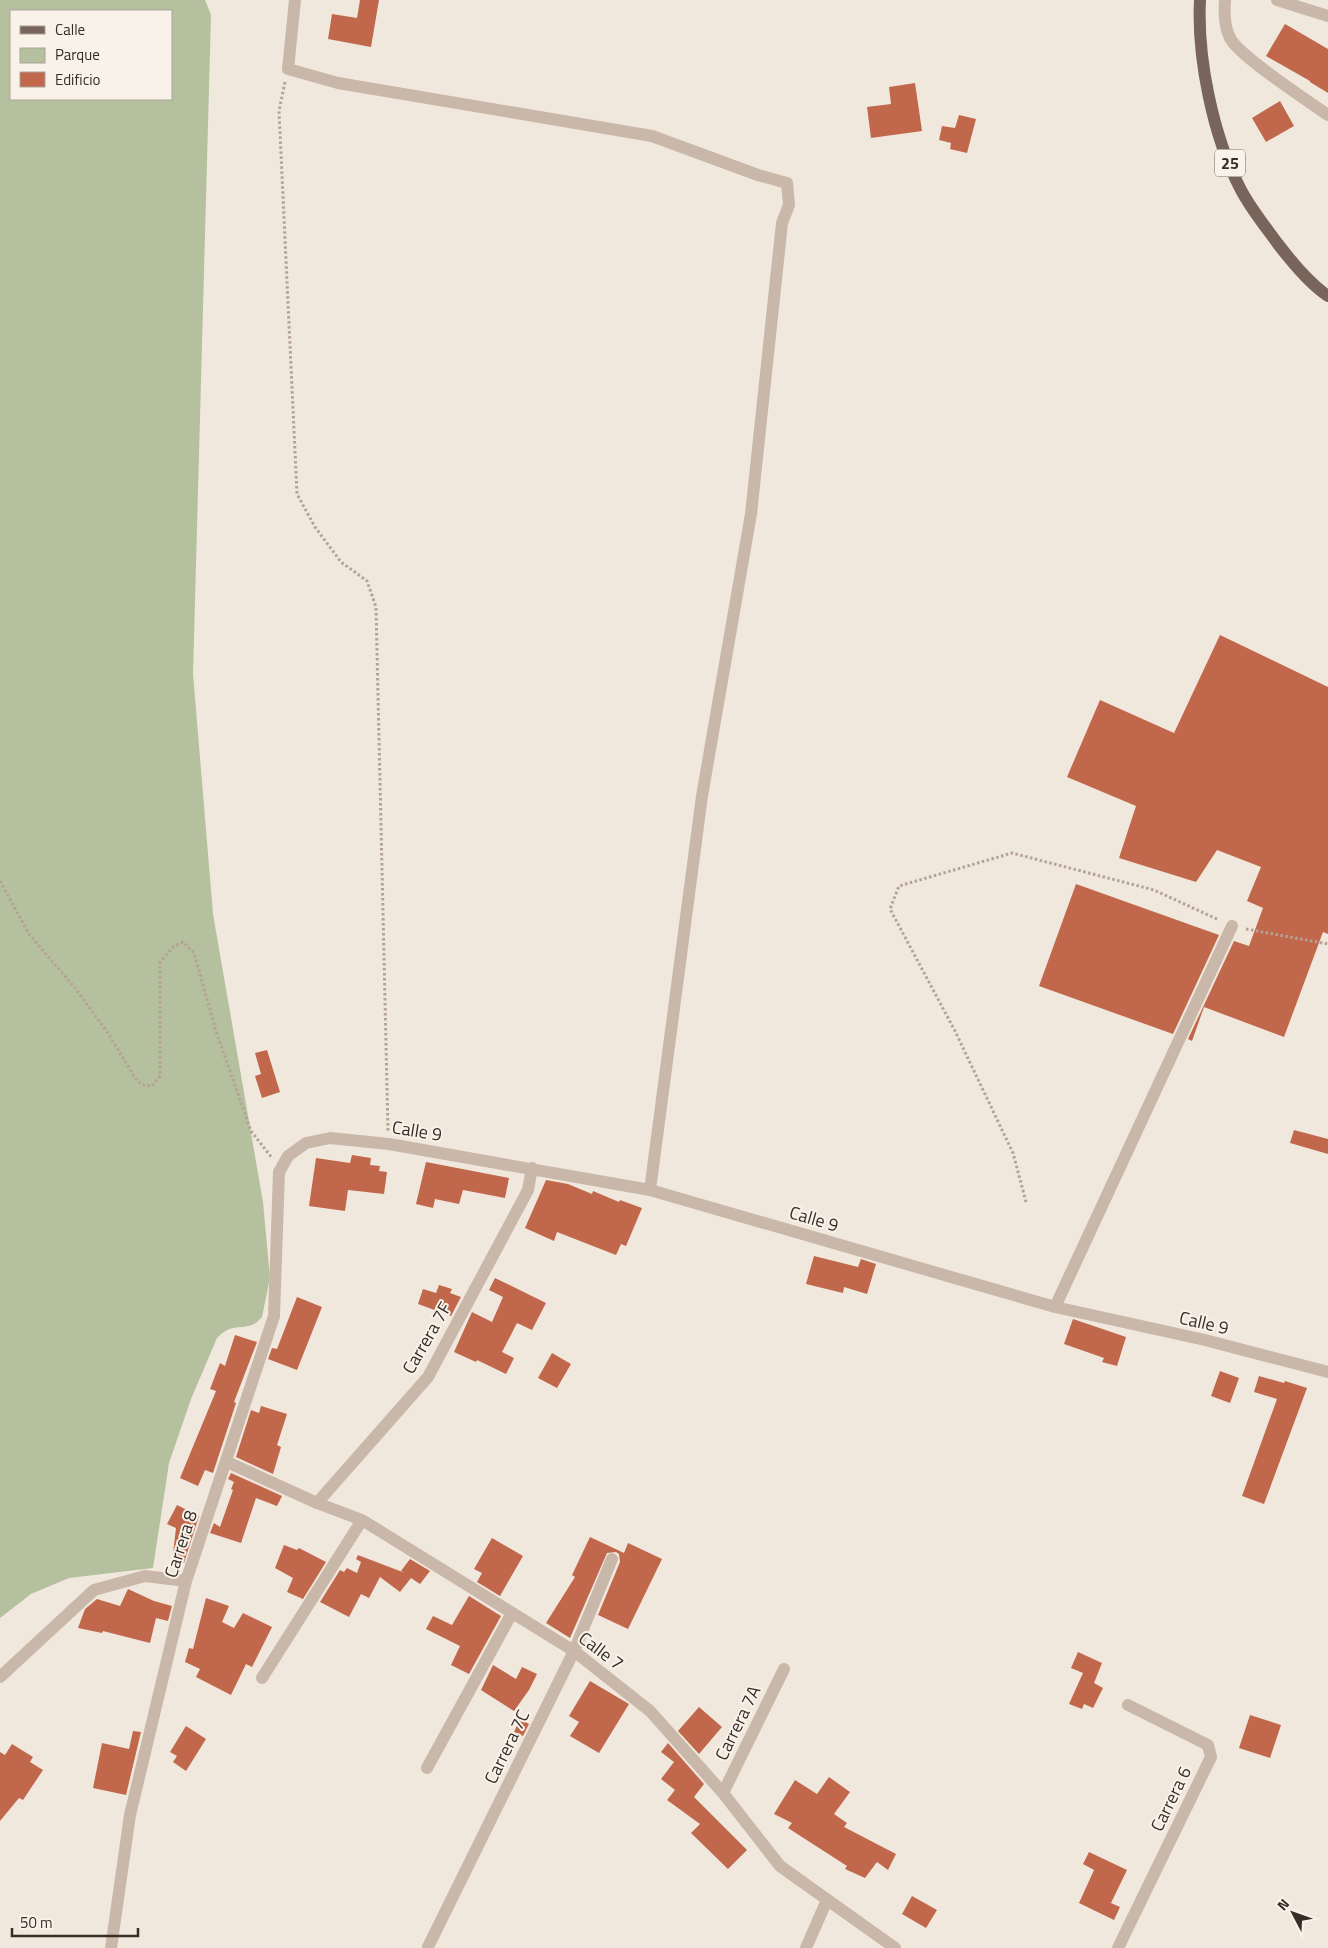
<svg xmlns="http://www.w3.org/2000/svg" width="1328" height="1948" viewBox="0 0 1328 1948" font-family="'Titillium Web',sans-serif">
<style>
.green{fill:#b4c09e;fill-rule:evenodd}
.building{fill:#c1674c}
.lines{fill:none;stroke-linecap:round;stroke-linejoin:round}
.path{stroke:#b5a294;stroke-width:3;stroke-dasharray:2.5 2.5;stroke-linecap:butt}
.minor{stroke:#c9b8a9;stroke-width:12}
.major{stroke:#78645b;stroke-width:12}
.labels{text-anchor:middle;stroke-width:4;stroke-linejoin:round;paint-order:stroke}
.shield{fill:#f9f2e9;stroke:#706863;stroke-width:1}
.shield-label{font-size:16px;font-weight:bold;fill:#362d29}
.street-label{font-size:18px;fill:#362d29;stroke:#f9f2e9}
</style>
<rect width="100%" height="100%" fill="#f1e8dd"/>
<path class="green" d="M0,0h205l6,15 -18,659 20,240 50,288 7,76 -8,39c-14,18 -27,2 -45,21l-26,61 -22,64 -16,105 -84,10 -38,16 -31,24zM11,11h160v88h-160z"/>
<path class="building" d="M360,0h19l-8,47 -43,-8 4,-25 25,4z
M1285,24l43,25v44l-18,-11v-1l-44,-25z
M915,83l7,48 -51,7 -4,-31 24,-3 -2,-17z
M1280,101l14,25 -28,16 -14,-24z
M959,115l17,4 -9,34 -17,-4 1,-6 -12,-3 3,-14 13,2z
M1220,635l108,52v247l-5,-2 -39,105 -80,-30 -12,34 -4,-2 46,-98 15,5 14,-38 -16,-7 14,-34 -44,-17 -21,32 -77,-24 17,-52 -69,-29 33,-77 74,33z
M1076,884l143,51 -46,99 -134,-48z
M267,1050l13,42 -18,6 -7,-22 6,-2 -6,-21z
M1294,1130l34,9v15l-38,-11z
M352,1155l19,3 -1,7 10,1 -1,5 8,1 -3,22 -36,-4 -3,21 -36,-5 7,-48 34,5z
M426,1162l83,16 -4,20 -42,-8 -4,14 -24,-5 -2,9 -17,-4z
M546,1180l22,4 24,10 1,-3 26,11 1,-2 22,8 -16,38 -5,-2 -5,11 -59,-23 -3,9 -29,-13z
M814,1256l44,11 3,-8 15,5 -9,30 -23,-7 -1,6 -37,-9z
M495,1278l51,25 -14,27 -15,-7 -15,29 12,6 -8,16 -29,-14 -1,2 -22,-10 18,-40 20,10 11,-25 -14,-7z
M439,1285l13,4 -2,4 11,4 -10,19 -33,-12 5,-15 13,4z
M297,1297l25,10 -25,63 -29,-11 4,-11 5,1z
M1073,1319l53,18 -9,29 -15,-4 2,-4 -40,-14z
M235,1335l22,7 -23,60 2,1 -23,70 -8,-3 -7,16 -18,-8 36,-87 -6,-2 10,-26 5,3z
M552,1353l19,11 -14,24 -19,-10z
M1220,1371l19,7 -9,25 -19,-7z
M1259,1376l25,7 1,-2 22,7 -43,116 -22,-8 35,-97 -23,-7z
M261,1406l26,8 -10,31 4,2 -8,27 -37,-17 15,-47 8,3z
M231,1473l51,23 -5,10 -21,-8 -15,45 -31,-10 4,-10 6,4 13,-37 -2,-1 3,-7 -6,-3z
M177,1505l22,11 -15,47 -12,-1 4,-34 -9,-4z
M590,1537l34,16 4,-10 34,16 -34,70 -30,-14 22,-53 -1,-8 -3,-2 -9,1 -37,85 -24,-15 29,-46 -3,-2z
M492,1538l31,18 -23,40 -23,-14 5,-9 -8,-4z
M284,1545l13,5 2,-2 27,14 -23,37 -16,-7 6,-14 -18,-10z
M358,1555l47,18 -4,-2 9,-12 20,12 -10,13 -9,-6 -11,14 -20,-15 -11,21 -8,-4 -12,23 -29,-15 20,-32 4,2 3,-4 10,5 4,-11 -5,-3z
M128,1589l26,12 18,5 -4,15 -12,-3 -6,25 -47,-12 -1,2 -24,-5 7,-19 12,-10 23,7z
M469,1596l32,20 -32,58 -18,-9 9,-19 -34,-17 7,-13 19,9z
M206,1598l23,8 -7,16 12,6 9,-15 29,14 -20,40 -6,-3 -15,31 -35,-18 4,-8 -15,-7 4,-14 4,1z
M1078,1652l24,11 -8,20 9,5 -10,20 -9,-4 -2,5 -13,-5 14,-31 -12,-5z
M493,1665l23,14 6,-12 15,7 -8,16 -15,21 -33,-21z
M590,1681l39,23 -30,49 -29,-17 9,-14 -10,-6z
M699,1707l23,20 -23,27 -21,-23z
M1250,1715l31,10 -11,33 -31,-10z
M520,1719l9,5 -6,12 -9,-4z
M186,1726l20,13 -20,32 -13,-9 4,-6 -7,-4z
M133,1731l8,1 -15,63 -33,-7 9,-45 27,6z
M668,1743l36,41 -10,13 53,53 -19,19 -37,-36 9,-9 -33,-24 8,-10 -14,-11 13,-17 -13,-10z
M12,1744l21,13 -3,5 13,8 -20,30 -4,-2 -19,23v-69l5,3z
M829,1777l21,15 -16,22 13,9 -3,4 52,27 -8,16 -11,-8 -12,16 -20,-9 2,-3 -59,-38 4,-5 -18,-9 21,-34 22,14z
M1089,1852l38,18 -16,33 9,4 -6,13 -35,-17 15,-33 -11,-6z
M912,1896l25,14 -11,18 -24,-14z"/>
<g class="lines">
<path class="path" d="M285,82l-6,29 18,383 18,33 26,35 26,19 9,26 12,524
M0,881l29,53 46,54 33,45 27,45 7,7 10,1 8,-10v-114l13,-15 10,-5 11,11 22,78 35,100 21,27
M1246,929l82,15
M1026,1202l-13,-49 -58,-122 -65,-122 9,-23 113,-33 142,37 65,30"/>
<path class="minor" d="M295,0l-7,69 50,14 314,53 106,39 29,8 2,22 -7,18 -31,291 -49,282 -52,394
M1225,0c-1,13 -1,26 5,38 9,18 78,63 98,77
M1277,0l51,16
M1055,1307l177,-381
M227,1462l90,41 45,17 212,131 76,60 73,82 57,73 115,82
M317,1503l111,-126 100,-187 4,-22
M0,1677l94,-87 51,-14 41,5
M262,1678l100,-158
M427,1768l85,-155
M723,1793l61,-124
M428,1947l146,-296 38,-92
M111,1948l19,-133 56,-234 88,-265 5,-144 9,-16 18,-13 24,-5 59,6 261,46 405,117 150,33 123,32
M806,1948l21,-48
M1118,1948l93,-191 -3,-12 -80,-40"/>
<path class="major" d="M1200,0c-3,58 13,136 40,188 10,20 25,38 38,56 13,17 32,40 50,52"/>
</g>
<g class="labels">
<rect class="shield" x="1215" y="149.5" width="30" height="27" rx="4"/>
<g class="shield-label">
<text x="1230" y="169">25</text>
</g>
<g class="street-label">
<text transform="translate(417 1131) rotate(9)" y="6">Calle 9</text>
<text transform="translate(814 1219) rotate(16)" y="6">Calle 9</text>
<text transform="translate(1204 1323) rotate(13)" y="6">Calle 9</text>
<text transform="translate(427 1338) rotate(-60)" y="6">Carrera 7F</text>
<text transform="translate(181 1544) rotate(-72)" y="6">Carrera 8</text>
<text transform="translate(601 1651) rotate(37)" y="6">Calle 7</text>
<text transform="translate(738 1723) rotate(-64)" y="6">Carrera 7A</text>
<text transform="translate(507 1747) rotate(-64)" y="6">Carrera 7C</text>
<text transform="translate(1171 1799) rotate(-64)" y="6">Carrera 6</text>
</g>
</g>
<rect x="10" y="10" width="162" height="90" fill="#f9f2e9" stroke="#aba39c"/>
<rect x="20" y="26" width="25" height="8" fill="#78645b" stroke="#aba39c"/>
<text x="55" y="35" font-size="15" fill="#362d29">Calle</text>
<rect x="20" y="48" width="25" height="15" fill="#b4c09e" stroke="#aba39c"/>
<text x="55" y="60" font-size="15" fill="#362d29">Parque</text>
<rect x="20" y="72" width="25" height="15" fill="#c1674c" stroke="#aba39c"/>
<text x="55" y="85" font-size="15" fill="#362d29">Edificio</text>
<g transform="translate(1293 1913) rotate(311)" stroke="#f9f2e9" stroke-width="4" paint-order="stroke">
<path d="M0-4L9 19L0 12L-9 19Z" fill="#362d29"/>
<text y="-8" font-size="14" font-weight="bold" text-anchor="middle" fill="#362d29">N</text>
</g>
<path d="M12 1928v8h126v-8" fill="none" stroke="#362d29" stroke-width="2.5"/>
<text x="20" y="1928" font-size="15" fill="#362d29" stroke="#f9f2e9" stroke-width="4" paint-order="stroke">50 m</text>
</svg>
